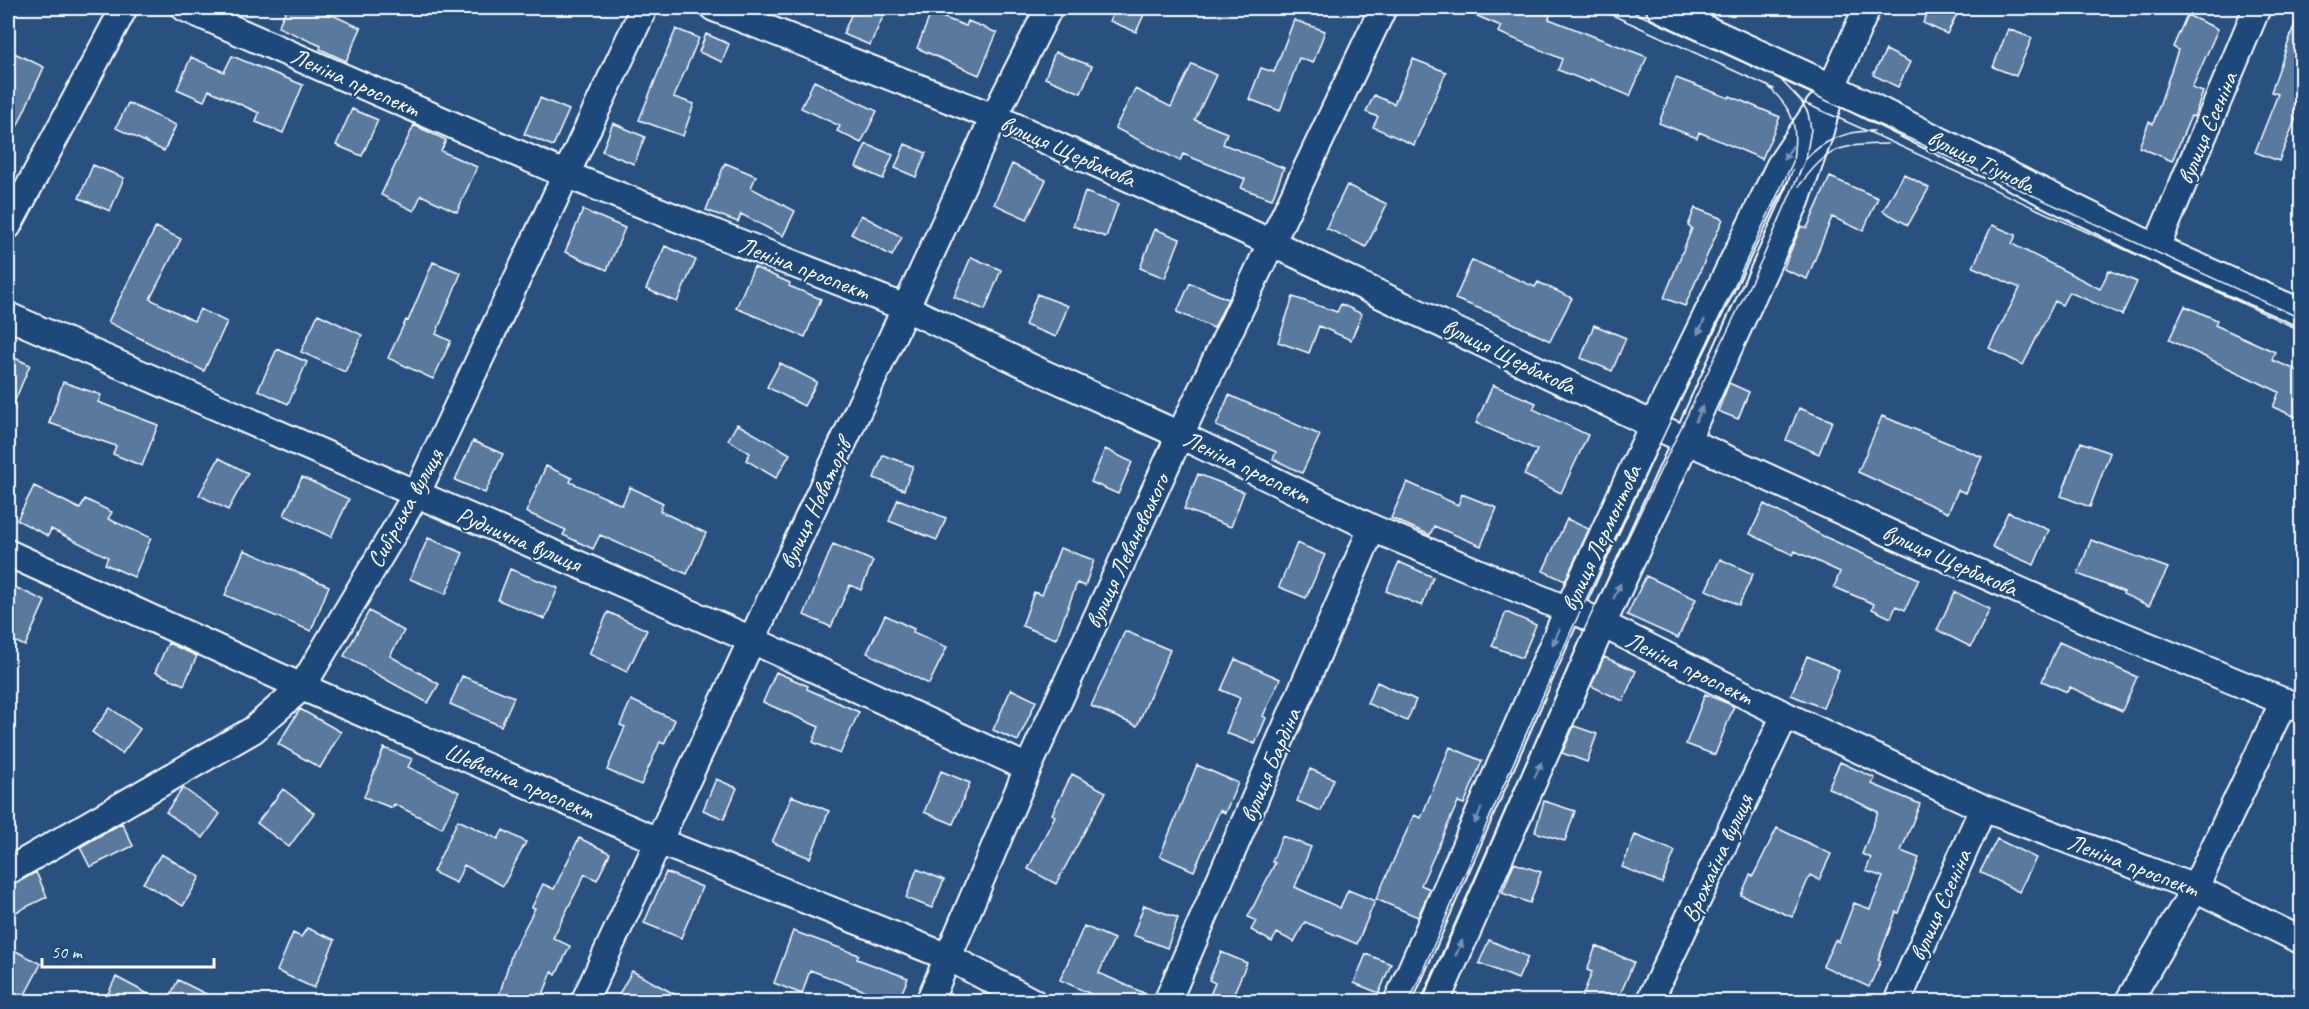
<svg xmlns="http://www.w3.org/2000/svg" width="2309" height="1009" viewBox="0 0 2309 1009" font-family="Caveat,sans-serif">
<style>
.building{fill:#5a7a9d;stroke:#fff;stroke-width:1.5}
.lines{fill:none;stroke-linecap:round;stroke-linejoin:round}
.minor-casing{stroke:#fff;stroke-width:30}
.minor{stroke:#1f4a7a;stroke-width:26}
.tram{stroke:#fff;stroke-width:1.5}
.oneway{fill:#7992af}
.labels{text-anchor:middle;stroke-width:4.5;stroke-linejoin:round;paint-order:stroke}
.street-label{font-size:24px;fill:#fff;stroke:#1f4a7a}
</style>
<rect width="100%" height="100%" fill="#28517f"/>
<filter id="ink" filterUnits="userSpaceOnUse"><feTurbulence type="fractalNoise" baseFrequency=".0167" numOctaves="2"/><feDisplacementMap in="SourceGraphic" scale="12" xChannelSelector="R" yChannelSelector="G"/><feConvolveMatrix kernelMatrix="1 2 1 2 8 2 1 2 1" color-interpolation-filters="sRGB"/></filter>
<g filter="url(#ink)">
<path class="building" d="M287,8h30l44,20 -15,33 -26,-12 1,-3 -43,-19z
M854,8h33l-17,37 -27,-11z
M1115,8h32l-11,24 -26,-11z
M1458,8h75l17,7 -1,4 98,38 -17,39 -40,-17 -1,3 -31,-12 4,-11 -64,-27 3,-6z
M1930,8h30l-13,26 -24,-11z
M2299,12l2,1v92l-22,56 -24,-9 23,-58 -7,-2z
M931,13l35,13 2,-5 29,12 -18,42 -62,-27z
M2187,15l31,14 -26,59 11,4 -9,25 -3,-1 -19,45 -33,-14 10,-25 4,2 25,-74 -5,-3z
M1294,20l31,11 -12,32 -14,-5 -19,53 -31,-12 12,-31 13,4z
M676,29l23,9 -25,59 20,7 -11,32 -44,-16z
M2008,29l24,9 -16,38 -23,-9z
M706,34l23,10 -7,18 -23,-10z
M8,50l36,17 -36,80z
M1886,50l24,12 -12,25 -25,-12z
M1055,52l37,14 -11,27 -36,-15z
M232,56l71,29 -20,48 -27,-11 3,-9 -50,-23 -5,11 -27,-12 14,-32 33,15z
M1413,59l33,13 -32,73 -41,-18 5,-10 -12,-5 8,-17 20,9z
M1192,64l24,11 -21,45 32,13 -4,11 61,24 -12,31 -31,-11 4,-9 -62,-25 -3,7 -65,-33 20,-39 36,18z
M1676,78l53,20 1,-2 50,21 -18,42 -63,-27 -2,6 -38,-15z
M814,81l63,30 -16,32 -24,-12 3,-5 -39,-18z
M540,98l29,12 -16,36 -29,-12z
M128,103l48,22 -12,26 -48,-23z
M352,109l26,11 -16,36 -26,-11z
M613,123l32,14 -11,27 -32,-13z
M414,125l32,15 -5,11 36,16 -20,45 -36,-17 -7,16 -33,-16z
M866,144l27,11 -10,24 -27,-12z
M905,144l21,9 -10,24 -21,-9z
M725,163l31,13 -5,12 44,23 -12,25 -42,-22 -3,8 -32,-12z
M1012,164l34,16 -19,39 -33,-15z
M93,165l31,13 -14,33 -31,-13z
M1904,174l25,14 -21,37 -25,-14z
M1830,177l48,21 -15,33 -31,-14 -25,62 -24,-10 18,-43 6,2z
M1347,185l40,19 -21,43 -40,-19z
M1085,192l33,12 -12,33 -33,-11z
M1695,208l28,11 -38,87 -21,-8 28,-70 -4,-2z
M583,210l42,18 -18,42 -42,-18z
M861,215l41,22 -10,19 -41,-22z
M1992,225l24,10 -4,9 88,45 9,-19 28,12 -15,33 -53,-23 -7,13 -7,-4 -32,64 -34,-17 31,-60 -47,-21z
M156,227l25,12 -31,60 44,22 6,-12 27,13 -23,49 -96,-49z
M1155,229l25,10 -15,39 -25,-10z
M665,246l31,14 -19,42 -31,-13z
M971,257l30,13 -16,40 -31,-13z
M1472,260l63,27 3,-5 34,16 -22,43 -54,-26 -41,-16z
M433,262l28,11 -25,61 15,7 -18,38 -45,-21 18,-38 2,1z
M754,267l36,16 -1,3 32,13 -16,38 -69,-29z
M1190,283l38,16 -14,29 -37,-16z
M1037,294l31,12 -12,31 -31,-12z
M1293,297l44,15 4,-8 21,10 -11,26 -32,-14 -10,27 -31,-11z
M2185,306l32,14 -2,5 60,27 -3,8 29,12v47l-28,-12 6,-15 -110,-52z
M318,314l44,21 -17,37 -44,-20z
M1594,325l32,13 -14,33 -31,-13z
M277,349l30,13 -19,42 -30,-14z
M8,355l22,10 -22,52z
M780,363l37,19 -13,24 -37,-19z
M63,382l38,13 -3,7 60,23 -16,41 -29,-12 3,-8 -67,-23z
M1729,383l20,9 -11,27 -20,-8z
M1493,385l43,18 -3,6 55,26 -27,58 -37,-18 13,-25 -61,-27z
M1229,395l91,40 -18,38 -29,-14 3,-7 -60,-26z
M1799,408l33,13 -13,33 -33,-14z
M1882,416l100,41 -16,36 -8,-3 -10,23 -90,-41z
M737,424l53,30 -14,24 -30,-18 4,-7 -22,-13z
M473,441l30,13 -18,39 -30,-13z
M2081,442l29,11 -20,54 -29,-11z
M1105,449l27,13 -14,32 -27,-12z
M883,455l30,11 -9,24 -30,-12z
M219,458l29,15 -20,37 -29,-15z
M546,466l26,12 -2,4 52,23 8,-18 33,16 -3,8 46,22 -19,41 -87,-39 -7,14 -30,-14 3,-5 -40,-18z
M1198,474l46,18 -13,35 -47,-18z
M302,477l47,22 -18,38 -47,-22z
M1407,482l51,23 4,-11 35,14 -16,38 -47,-20 -4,9 -39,-17z
M34,486l46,23 5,-10 27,13 -4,7 43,19 -17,39 -29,-13 3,-7 -57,-28 -3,7 -31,-16z
M898,499l48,19 -9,22 -48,-19z
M1764,504l59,32 96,43 -14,31 -9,-4 -5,12 -19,-9 2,-5 -40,-17 6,-15 -45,-21 -2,4 -43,-21z
M2008,512l41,18 -15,35 -42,-18z
M1567,519l22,10 -24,52 -22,-10z
M428,538l35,15 -17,41 -36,-15z
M2091,540l77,28 -19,38 -26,-12 1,-2 -46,-18z
M1297,543l28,12 -19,43 -27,-11z
M833,544l40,17 -12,29 -11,-5 -19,42 -27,-12z
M1060,548l34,12 -9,26 -8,-3 -21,56 -34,-13 12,-34 8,3z
M244,550l85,36 -18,45 -86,-36z
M1720,559l33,15 -14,31 -33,-15z
M1399,562l34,15 -11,29 -36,-15z
M510,569l48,19 -13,31 -47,-19z
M1646,576l50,23 -18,39 -51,-23z
M8,584l37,17 -20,45 -17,-8z
M1955,592l35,17 -19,38 -34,-17z
M369,611l35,20 -14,25 49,28 -11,19 -84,-47z
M608,612l39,18 -20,42 -38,-18z
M1506,612l30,13 -14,33 -30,-12z
M885,615l29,14 -1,3 34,15 -18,37 -62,-31z
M1125,631l45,19 -33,76 -46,-20z
M2059,642l78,35 -15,34 -52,-24 -3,5 -25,-11z
M168,643l29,13 -13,29 -29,-13z
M1807,656l32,14 -16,38 -32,-13z
M1604,657l32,14 -13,30 -32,-15z
M1235,659l45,20 -17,37 3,2 -11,26 -29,-11 14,-35 -19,-8z
M776,672l32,14 -1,3 52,23 -19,42 -27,-12 6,-15 -56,-25z
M462,676l52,21 -13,29 -51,-22z
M1377,682l39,18 -9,21 -40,-18z
M1011,689l25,12 -18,40 -25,-11z
M1705,694l29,12 -19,49 -29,-11z
M631,700l44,20 -11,24 -4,-2 -19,43 -34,-15 18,-43 -5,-2z
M110,708l30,21 -18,25 -30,-22z
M300,709l41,23 -21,36 -42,-24z
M1574,726l23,8 -10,28 -25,-9z
M1450,747l32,14 -18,43 -6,-2 -37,83 9,4 -12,28 -42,-18 38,-84 7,3z
M384,748l28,11 -4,8 51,25 -17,36 -48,-24 -2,4 -28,-11z
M1840,762l35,16 -3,6 48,20 -19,47 18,7 -20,55 -3,-1 -18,48 3,1 -12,26 -46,-21 12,-26 4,2 15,-39 16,6 13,-32 -17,-6 5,-13 -9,-4 16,-42 -50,-24z
M1197,765l41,18 -13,30 -5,-3 -26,61 -34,-15z
M1310,769l24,10 -13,32 -24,-10z
M941,771l29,12 -17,41 -29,-12z
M1072,774l34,18 -50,92 -28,-15 27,-53 -3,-2z
M716,779l21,9 -13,31 -21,-9z
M183,788l37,26 -17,24 -37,-26z
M283,789l31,24 -25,34 -32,-24z
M792,796l37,15 -19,47 -38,-16z
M1544,801l31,10 -10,30 -30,-9z
M458,820l40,19 5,-9 23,12 -23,44 -39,-21 -8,18 -23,-11z
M122,823l11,23 -43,21 -10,-20z
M1777,828l54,26 -12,26 -9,-5 -18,42 -51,-22 9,-20 3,1z
M1635,835l40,16 -13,32 -40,-16z
M1282,836l29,11 -16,40 45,21 8,-18 27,11 -18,43 -52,-22 -11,20 -17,-9 -5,9 -21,-12 5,-9 -8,-4 27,-54 -3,-1z
M579,838l31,15 -13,27 -12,-6 -32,64 17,8 -14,29 -4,-3 -12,30h-43l15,-49 23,-45 -3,-1 11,-23 11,5z
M1997,839l39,19 -17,34 -39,-20z
M161,854l39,23 -17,29 -40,-23z
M1514,863l27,9 -11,31 -28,-10z
M917,869l27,11 -12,28 -26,-10z
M36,872l11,25 -39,19v-30l7,-2z
M666,872l36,15 -21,51 -37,-15z
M1144,905l34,13 -11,30 -34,-13z
M1084,926l30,13 -15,34 54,24 -1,5h-44l-48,-22z
M307,928l28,12 -21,48 -37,-17 16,-38 8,4z
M793,931l66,24 -2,4 51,19 -10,24h-34l4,-10 -58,-22 -8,24 -28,-11z
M1489,940l39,17 -10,22 -39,-16z
M1596,946l38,16 -17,40h-37l12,-30 -5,-2z
M8,947l33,17 -20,38h-13z
M1221,952l26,11 -17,39h-23l8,-19 -6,-3z
M1366,954l25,10 -12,29 -25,-10z
M632,971l57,31h-61l-10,-6z
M116,977l47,25h-59z
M178,980l44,22h-55z"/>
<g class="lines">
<defs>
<path id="minor" d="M185,8l382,167 339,133 139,66 135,61 192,93 196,82 12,3 205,102 198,93 212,80 107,53
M714,8l280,109 276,125 396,189 230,105 197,87 209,86
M1660,8l172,79 324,161 146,65
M8,226l116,-218
M2156,248l101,-240
M8,316l744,324 276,128
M8,553l294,134 356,154 290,116 85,45
M8,871l245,-141 49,-43 114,-192 228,-487
M584,1002l410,-885 55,-109
M929,1002l99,-234 152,-333 203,-427
M1167,1002l205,-474
M1397,1002l171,-392 85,-185 127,-260 39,-58
M1436,1002l166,-377 194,-424 22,-63 14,-51 35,-79
M1649,1002l136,-287
M1897,1002l86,-194
M2128,1002l67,-114 89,-187"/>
</defs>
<use href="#minor" class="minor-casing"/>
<use href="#minor" class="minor"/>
<path class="tram" d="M1597,8l177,81
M1625,8l677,311
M1802,102l63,28
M1865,130l437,201
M1805,160c17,-19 42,-30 69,-29
M1799,186c30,-40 41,-41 89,-42
M1409,1002l163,-373 221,-467c4,-39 3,-49 -26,-77
M1422,1002l167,-383 174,-362 43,-99 5,-29 -3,-16 -7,-12 -21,-22"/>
</g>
<defs><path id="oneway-solid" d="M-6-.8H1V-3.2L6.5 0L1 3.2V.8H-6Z" transform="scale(1.5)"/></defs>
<g class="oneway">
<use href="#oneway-solid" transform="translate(1788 153) rotate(124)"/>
<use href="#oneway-solid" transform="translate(1701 327) rotate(116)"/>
<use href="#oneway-solid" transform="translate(1699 414) rotate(-66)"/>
<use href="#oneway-solid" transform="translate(1617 591) rotate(-65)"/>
<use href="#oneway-solid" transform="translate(1556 637) rotate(114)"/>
<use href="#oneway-solid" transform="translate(1538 770) rotate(-66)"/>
<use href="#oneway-solid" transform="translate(1478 816) rotate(114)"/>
<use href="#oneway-solid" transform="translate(1459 948) rotate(-66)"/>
</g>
</g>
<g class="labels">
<g class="street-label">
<text transform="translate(355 82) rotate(24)" y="8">Леніна проспект</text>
<text transform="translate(2207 128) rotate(-67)" y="8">вулиця Єсеніна</text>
<text transform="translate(1068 151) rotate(24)" y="8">вулиця Щербакова</text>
<text transform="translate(1981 161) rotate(26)" y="8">вулиця Тіунова</text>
<text transform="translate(804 268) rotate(21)" y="8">Леніна проспект</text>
<text transform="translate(1509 356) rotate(26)" y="8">вулиця Щербакова</text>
<text transform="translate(1247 467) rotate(26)" y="8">Леніна проспект</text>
<text transform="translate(815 504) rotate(-65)" y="8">вулиця Новаторів</text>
<text transform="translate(405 508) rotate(-61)" y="8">Сибірська вулиця</text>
<text transform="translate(1601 538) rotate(-65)" y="8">вулиця Лермонтова</text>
<text transform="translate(519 539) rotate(23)" y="8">Руднична вулиця</text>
<text transform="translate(1127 551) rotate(-65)" y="8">вулиця Леваневського</text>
<text transform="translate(1950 560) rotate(24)" y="8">вулиця Щербакова</text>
<text transform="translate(1689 668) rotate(26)" y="8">Леніна проспект</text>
<text transform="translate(1270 765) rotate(-67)" y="8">вулиця Бардіна</text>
<text transform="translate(519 781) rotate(23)" y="8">Шевченка проспект</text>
<text transform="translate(1717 858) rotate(-65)" y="8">Врожайна вулиця</text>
<text transform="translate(2133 865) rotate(21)" y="8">Леніна проспект</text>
<text transform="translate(1940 905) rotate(-66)" y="8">вулиця Єсеніна</text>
</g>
</g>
<rect width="2309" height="1009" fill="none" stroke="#1f4a7a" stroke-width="30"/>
<rect x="15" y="15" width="2279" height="979" fill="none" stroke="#fff" stroke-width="2" filter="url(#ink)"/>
<path d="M42 958v9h172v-9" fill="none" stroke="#ffffff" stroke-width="3"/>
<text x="51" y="958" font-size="18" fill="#ffffff" stroke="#1f4a7a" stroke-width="4.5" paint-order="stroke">50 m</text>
</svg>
